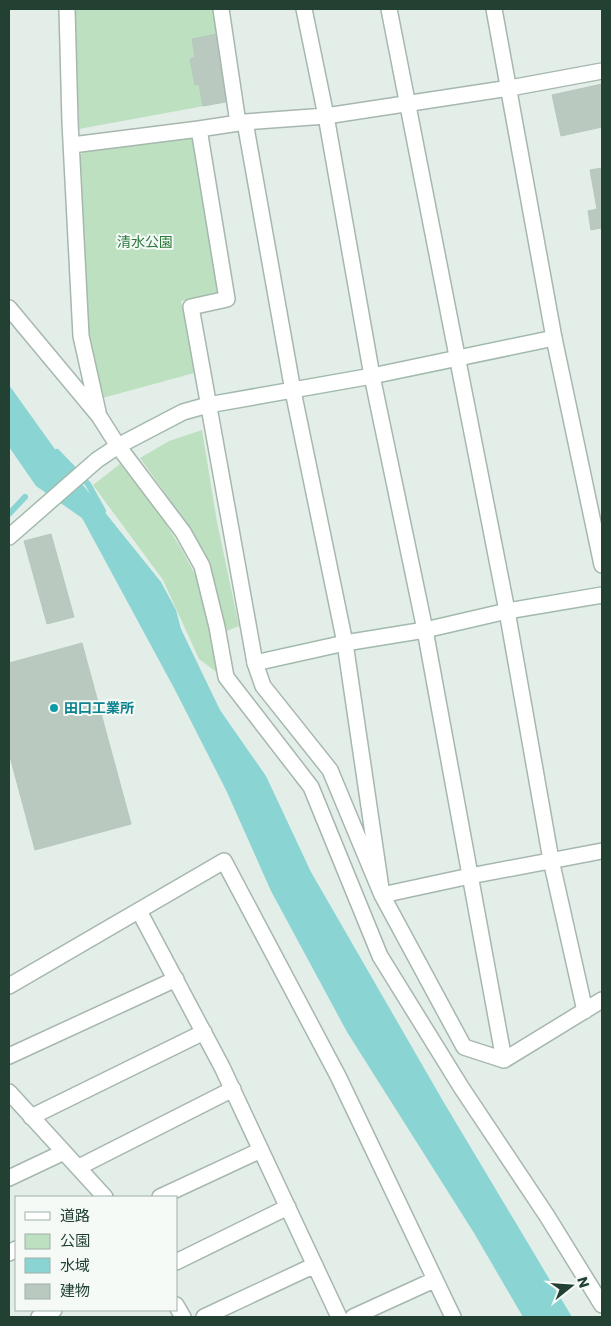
<svg xmlns="http://www.w3.org/2000/svg" width="611" height="1326" viewBox="0 0 611 1326" font-family="Poppins,'Noto Sans JP',sans-serif">
<style>
.green{fill:#bce0c0}
.water{fill:#8ad5d3}
.lines{fill:none;stroke-linecap:round;stroke-linejoin:round}
.stream{stroke:#8ad5d3;stroke-width:6}
.building{fill:#b9c9c0;stroke:#b6c8bd}
.street-casing{stroke:#a6b7ae;stroke-width:18}
.secondary-casing{stroke:#a2baad;stroke-width:18}
.street{stroke:#fff;stroke-width:15}
.secondary{stroke:#fff;stroke-width:15}
.culture-dot{fill:#0f9aa8;stroke:#f5faf7;stroke-width:2}
.labels{text-anchor:middle;stroke-width:4;stroke-linejoin:round;paint-order:stroke}
.park-label{font-size:14px;fill:#2b793b;stroke:#f5faf7}
.culture-label{font-size:14px;font-weight:bold;fill:#0d838f;stroke:#f5faf7;text-anchor:start}
</style>
<rect width="100%" height="100%" fill="#e4eee8"/>
<path class="green" d="M75,9h139l17,92 -152,28z
M196,133l27,161 -42,7 17,71 -103,28 -14,-64 -9,-176 23,-15z
M202,430l15,92 22,104 -12,5 -23,-76 -41,-65 -23,-32 29,-17z
M120,464l39,49 23,37 15,28 26,99 -24,-18 -36,-79 -70,-95z"/>
<path class="water" d="M9,385l53,74 99,123 15,28 5,19 39,81 46,66 45,96 132,229 129,216h-49l-49,-84 -127,-201 -76,-141 -45,-101 -52,-102 -92,-170 -46,-32 -27,-39z"/>
<g class="lines">
<path class="stream" d="M57,452l31,32 15,27
M9,514l16,-17"/>
</g>
<path class="building" d="M217,34l14,67 -28,5 -4,-22 -4,1 -5,-26 5,-2 -3,-18z
M602,84v43l-41,9 -9,-41z
M602,168v64l-1,-4 -10,2 -3,-19 9,-2 -7,-39z
M51,534l23,83 -27,7 -23,-83z
M82,643l49,181 -96,26 -26,-97v-90z"/>
<g class="lines">
<defs>
<path id="street" d="M67,9l3,113 11,214 17,76
M221,9l17,114
M304,9l22,107 46,260 53,254 79,430
M389,9l118,602 44,249 34,151
M494,9l60,329 48,227
M245,122l48,269 52,252 37,252 88,-19 132,-25
M199,129l28,170 -36,8 64,356 8,23 67,84 52,125 82,152 40,13 98,-60
M72,145l127,-16 46,-7 81,-6 184,-28 92,-17
M9,308l90,108 19,30 65,86 19,34 15,61 9,50 85,110 69,169 81,131 86,129 55,89
M139,911l83,156 117,250
M9,986l215,-125 114,215 115,241
M9,1056l167,-77
M9,1092l96,105
M31,1117l173,-85
M79,1167l154,-78
M9,1178l55,-26
M160,1197l101,-47
M9,1253l7,-4
M176,1262l112,-55
M176,1305l7,12
M39,1317l15,-7
M204,1317l111,-52
M353,1317l81,-37"/>
<path id="secondary" d="M9,537l88,-77 21,-14 65,-34 25,-7 164,-29 182,-38
M255,663l90,-20 80,-13 82,-19 95,-16"/>
</defs>
<use href="#street" class="street-casing"/>
<use href="#secondary" class="secondary-casing"/>
<use href="#street" class="street"/>
<use href="#secondary" class="secondary"/>
</g>
<circle class="culture-dot" cx="54" cy="708" r="5"/>
<g class="labels">
<g class="park-label">
<text x="145" y="247">清水公園</text>
</g>
<g class="culture-label">
<text x="64" y="713">田口工業所</text>
</g>
</g>
<rect width="611" height="1326" fill="none" stroke="#224133" stroke-width="20"/>
<rect x="15" y="1196" width="162" height="115" fill="#f5faf7" stroke="#a1b0a9"/>
<rect x="25" y="1212" width="25" height="8" fill="#ffffff" stroke="#a1b0a9"/>
<text x="60" y="1221" font-size="15" fill="#224133">道路</text>
<rect x="25" y="1234" width="25" height="15" fill="#bce0c0" stroke="#a1b0a9"/>
<text x="60" y="1246" font-size="15" fill="#224133">公園</text>
<rect x="25" y="1258" width="25" height="15" fill="#8ad5d3" stroke="#a1b0a9"/>
<text x="60" y="1271" font-size="15" fill="#224133">水域</text>
<rect x="25" y="1284" width="25" height="15" fill="#b9c9c0" stroke="#a1b0a9"/>
<text x="60" y="1296" font-size="15" fill="#224133">建物</text>
<g transform="translate(571 1286) rotate(73)" stroke="#f5faf7" stroke-width="4" paint-order="stroke">
<path d="M0-4L9 19L0 12L-9 19Z" fill="#224133"/>
<text y="-8" font-size="14" font-weight="bold" text-anchor="middle" fill="#224133">N</text>
</g>
</svg>
